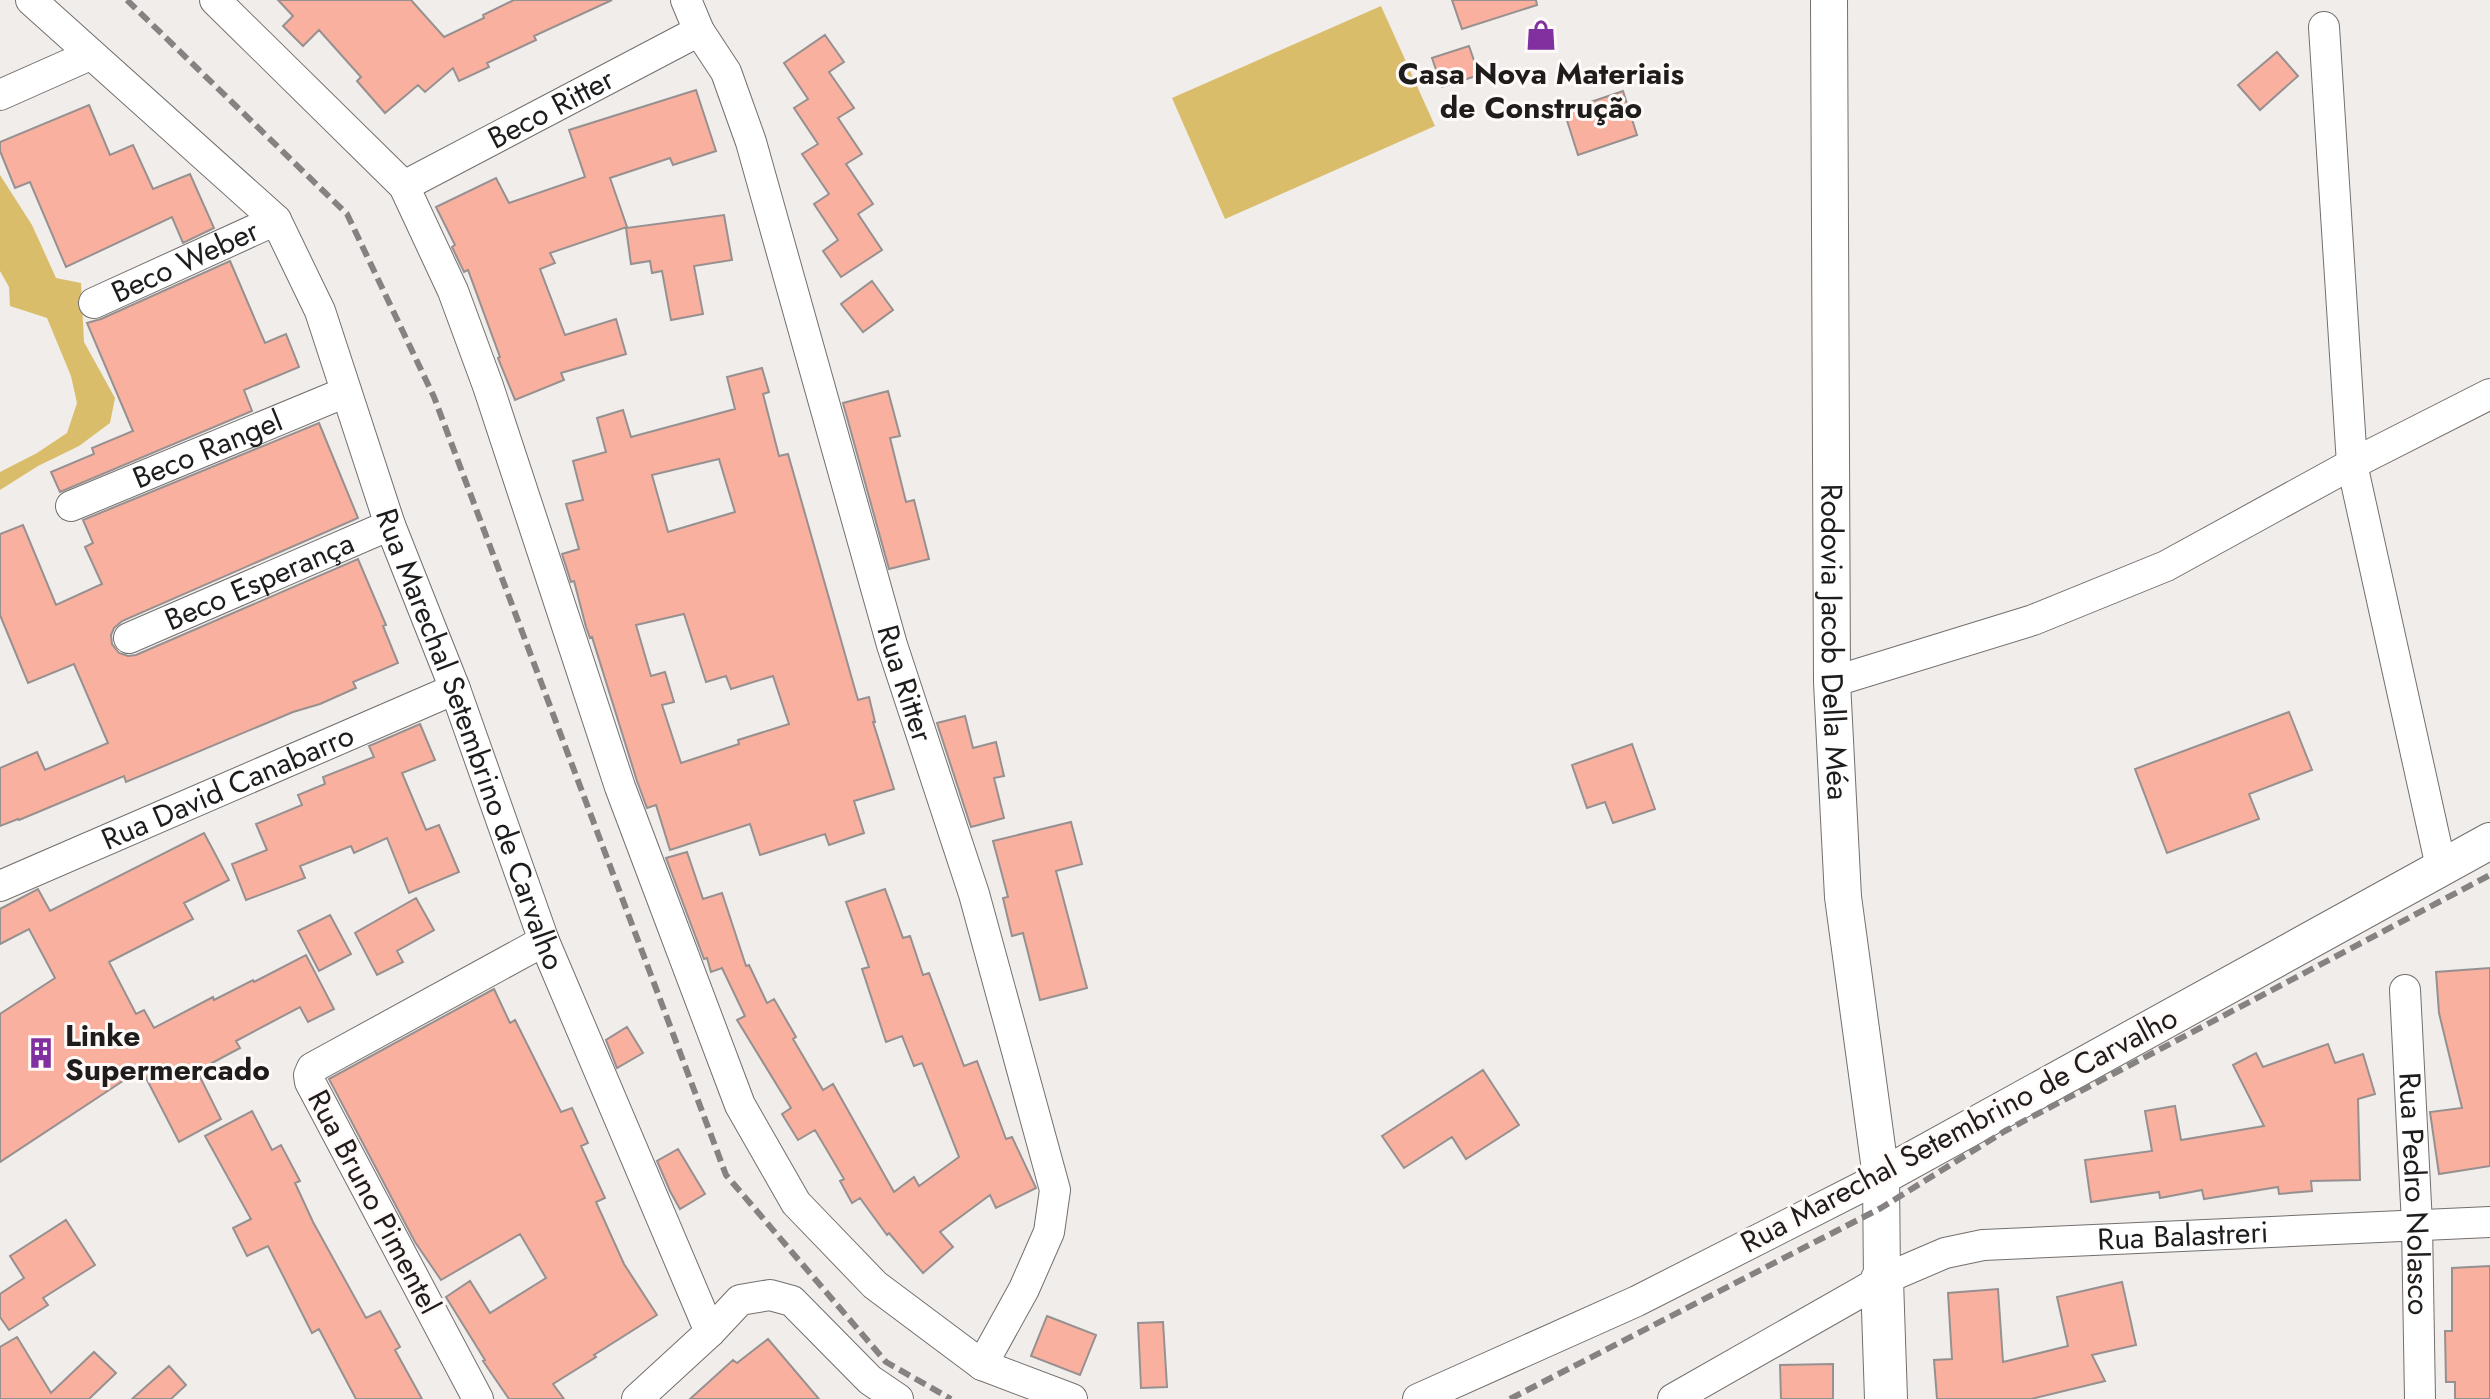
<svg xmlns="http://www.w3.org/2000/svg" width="2490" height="1399" viewBox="0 0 2490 1399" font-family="Jost,sans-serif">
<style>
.green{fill:#d9bd6b}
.building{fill:#fab09f;stroke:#969190;stroke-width:2;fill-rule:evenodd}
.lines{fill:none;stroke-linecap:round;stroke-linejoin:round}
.minor-casing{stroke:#736f6d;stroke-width:32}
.tertiary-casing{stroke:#736f6d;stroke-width:38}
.secondary-casing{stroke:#736f6d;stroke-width:44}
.minor{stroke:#fff;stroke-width:30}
.tertiary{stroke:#fff;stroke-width:36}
.secondary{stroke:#fff;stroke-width:42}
.rail{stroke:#858281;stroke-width:6;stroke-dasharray:12 6;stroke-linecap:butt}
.labels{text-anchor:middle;stroke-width:6;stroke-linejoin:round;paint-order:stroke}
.poi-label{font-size:30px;font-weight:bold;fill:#1f1d1c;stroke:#fffaf8}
.street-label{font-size:30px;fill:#1f1d1c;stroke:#fffaf8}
</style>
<rect width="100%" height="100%" fill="#f1edeb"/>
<path class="green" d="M1381,6l54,120 -210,93 -53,-121z
M0,175l32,50 24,53 25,5 3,59 31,56 -5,25 -31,23 -41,20 -38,24v-18l37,-19 30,-20 10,-30 -6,-27 -24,-58 -37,-12 -1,-19 -9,-16z"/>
<path class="building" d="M278,0h133l33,37 40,-19 -1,-3 31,-15h98l-78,36 2,4 -49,23 2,4 -30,14 -6,-13 -28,24 -7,-7 -33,28 -28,-32 4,-4 -42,-47 -16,16 -20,-20 10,-10z
M1452,0h84l1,5 -75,24z
M825,35l19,27 -15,10 25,36 -16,10 24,36 -16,10 27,40 -15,10 24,36 -41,27 -18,-26 15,-11 -24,-36 15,-10 -27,-40 16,-10 -24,-36 14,-9 -24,-36z
M1469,46l10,29 -37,12 -10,-29z
M2277,52l21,24 -38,34 -22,-25z
M696,90l20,61 -43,14 -3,-7 -60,20 17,49 -77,26 5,10 -15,6 25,66 51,-16 10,35 -65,19 3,7 -49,20 -17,-42 2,-1 -32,-87 -4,2 -12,-25 3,-2 -19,-38 60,-29 13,25 76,-26 -16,-47z
M1623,91l14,44 -59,20 -14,-44z
M89,105l21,50 23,-10 20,44 37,-15 24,54 -31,15 -11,-26 -106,50 -36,-85 -15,6 -15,-37v-9z
M724,215l8,45 -38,6 9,48 -32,6 -9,-49 -10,2 -2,-12 -19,3 -5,-36z
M230,261l35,82 21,-9 13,33 -55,23 8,21 -192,81 -9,-20 43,-18 -2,-6 41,-17 -46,-108 14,-4z
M872,281l21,29 -30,22 -22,-28z
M762,368l7,24 -6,2 16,62 9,-2 70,246 11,-3 6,25h-2l21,67 -40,12 10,32 -35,12 -4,-11 -65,21 -10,-31 -80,26 -14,-45 -9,3 -10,-27 -45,-144 -2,1 -4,-11 -12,-46 -3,1 -9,-28 17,-5 -13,-45 17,-4 -10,-39 33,-9 -9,-34 26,-8 8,27 104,-28 -8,-32zM719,459l16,53 -67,20 -16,-57zM684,614l22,68 20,-6 5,13 42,-13 16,48 -51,16 1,4 -58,19 -19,-58 12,-3 -9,-30 -14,4 -15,-51z
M888,391l12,45 -10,2 16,64 8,-2 15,59 -40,10 -46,-166z
M319,423l39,95 -236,103 -8,7 -3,7 1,9 7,9 9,3 8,-1 222,-96 28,66 -3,1 15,37 -45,19 3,6 -36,16 -27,8 -167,70 -2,-6 -105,44 -1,-1 -18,7v-58l37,-16 8,18 63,-27 -34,-79 -46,19 -28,-68v-81l23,-9 33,80 46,-21 -17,-37 8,-4 -10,-23z
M2289,712l23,58 -63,24 10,25 -92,34 -32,-84z
M965,716l8,32 23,-6 8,34 -10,2 10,40 -33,9 -34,-104z
M420,724l15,36 -33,13 24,57 13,-5 20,47 -50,21 -22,-55 -33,15 -3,-7 -51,20 5,12 -59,22 -14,-36 35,-14 -11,-26 46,-19 -4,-10 27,-11 -2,-7 51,-20 -5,-11z
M1632,744l23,65 -42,14 -8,-21 -18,6 -15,-43z
M1071,822l11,42 -26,7 31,117 -47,12 -17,-67 -11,3 -9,-38 5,-1 -15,-56z
M204,833l25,47 -45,23 9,16 -84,43 27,52 8,-4 10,18 59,-31 1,3 39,-20 1,2 52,-27 28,54 -26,13 -8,-15 -64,34 4,7 -43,23 24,48 -42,23 -35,-68 -3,1 -3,-4 -138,91v-148l55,-36 -26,-49 -29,15v-35l38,-20 12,22z
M687,852l16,47 19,-6 24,73 3,-1 18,38 7,-4 22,38 -3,2 30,51 10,-6 61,108 20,-15 5,9 40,-29 -37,-94 -8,3 -12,-30 -16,6 -24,-73 7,-2 -23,-65 39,-13 18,49 7,-2 13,39 6,-2 35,93 13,-5 29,78 6,-2 24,51 -40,20 -6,-13 -50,37 13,15 -30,26 -34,-40 -2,2 -27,-37 -8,5 -12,-22 4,-2 -29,-49 -17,10 -16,-26 9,-6 -54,-88 8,-4 -23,-48 -11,4 -4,-14 -3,1 -38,-101z
M416,898l18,32 -37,21 6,11 -26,13 -22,-42z
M330,915l21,39 -32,17 -21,-40z
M2490,968v198l-51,8 -9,-62 32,-4 -23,-95 -3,-41z
M494,989l16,34 5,-3 46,92 11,-4 16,35 -7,3 24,52 -9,4 28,62 33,51 -63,40 2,2 -43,27 11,15h-55l-26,-38 2,-1 -39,-63 24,-16 20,32 56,-35 -26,-44 -79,46 -26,-38 -86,-163z
M627,1027l16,26 -26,15 -11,-28z
M2328,1044l7,19 28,-9 12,40 -17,5 2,81 -49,1 1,10 -33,3 -1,-7 -74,12 -2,-9 -42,8 -1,-6 -68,10 -6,-42 67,-9 -7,-40 30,-5 6,34 83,-14 -31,-61 23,-12 7,14z
M1483,1070l36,55 -53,34 -14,-22 -48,31 -22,-32z
M252,1111l20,39 9,-5 19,36 -5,2 18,39 53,96 14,-7 20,36 -5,3 27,49h-66l-37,-70 -7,4 -44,-87 -21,10 -14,-28 18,-9 -46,-83z
M678,1149l27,45 -25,15 -10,-18 -13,-30z
M66,1220l29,45 -52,33 5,7 -39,25 -9,-13v-23l24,-16 -14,-22z
M2490,1266v133h-35v-17h-9l-1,-51h7v-63z
M2122,1282l14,63 -44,10 13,26 -74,18h-94l-3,-39 18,-1 -4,-66 50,-4 5,73 65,-16 -11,-49z
M1047,1316l49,19 -16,40 -49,-19z
M1163,1322l4,65 -26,1 -3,-65z
M17,1337l34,56 43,-41 22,21 -27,26h-89v-52z
M768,1339l51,60h-129l43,-39 4,3z
M1833,1364v35h-52l-1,-34z
M169,1366l17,19 -15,14h-39z"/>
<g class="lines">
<defs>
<g id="minor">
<path id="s1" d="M31,0l245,220 44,91 70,214 65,164 89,252 166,391"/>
<path d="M215,0l189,186 49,105 35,95 132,401 120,318 56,98 79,82 107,80 90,34"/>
<path id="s2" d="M686,0l13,31 27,41 25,70 141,503 82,249 81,296 -6,42 -25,57 -42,76"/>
<path d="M2324,27l28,437 89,403"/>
<path d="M0,95l90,-40"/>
<path id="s3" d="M404,186l295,-155"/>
<path id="s4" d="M94,303l182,-83"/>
<path id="s5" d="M71,506l275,-114"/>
<path id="s6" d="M129,638l261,-113"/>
<path d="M1832,682l201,-62 133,-54 186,-102 138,-70"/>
<path id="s7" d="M0,886l455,-197"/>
<path id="s8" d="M2405,990l12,234 3,175"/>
<path d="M478,1399l-168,-317 -1,-7 3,-7 232,-127"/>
<path d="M637,1399l73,-67 30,-32 30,-5 22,6 78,79 28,19"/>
<path d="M1418,1399l219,-98 244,-124"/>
<path id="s9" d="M1673,1399l209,-119 63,-27 38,-8 507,-23"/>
</g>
<g id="tertiary">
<path id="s10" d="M1829,0l3,682 11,215 38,280 1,103"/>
<path d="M1881,1177l609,-336"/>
</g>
<path id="secondary" d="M1882,1280l4,119"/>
</defs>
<use href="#minor" class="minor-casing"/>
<use href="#tertiary" class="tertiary-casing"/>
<use href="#secondary" class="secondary-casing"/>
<use href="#minor" class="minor"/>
<use href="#tertiary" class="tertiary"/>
<use href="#secondary" class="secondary"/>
<path class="rail" d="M127,0l220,214 87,183 292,778 160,187 65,37
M1510,1399l371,-191 124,-77 485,-256"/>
</g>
<defs>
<symbol id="shop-bare" viewBox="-9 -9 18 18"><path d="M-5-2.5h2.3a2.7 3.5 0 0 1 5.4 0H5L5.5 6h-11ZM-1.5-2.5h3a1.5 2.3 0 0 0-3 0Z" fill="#8130a0" stroke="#fffaf8" stroke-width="2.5" paint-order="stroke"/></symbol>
<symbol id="building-bare" viewBox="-9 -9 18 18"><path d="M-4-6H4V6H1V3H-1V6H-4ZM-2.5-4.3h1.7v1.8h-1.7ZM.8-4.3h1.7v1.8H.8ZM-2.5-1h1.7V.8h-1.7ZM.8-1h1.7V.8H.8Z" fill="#8130a0" stroke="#fffaf8" stroke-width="2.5" paint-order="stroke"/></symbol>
</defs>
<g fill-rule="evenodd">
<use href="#shop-bare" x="1519" y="13" width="44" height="44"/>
<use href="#building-bare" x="19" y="1031" width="44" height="44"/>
</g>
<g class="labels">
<g class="poi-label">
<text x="1541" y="84">Casa Nova Materiais<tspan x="1541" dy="34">de Construção</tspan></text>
<text x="65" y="1046" text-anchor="start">Linke<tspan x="65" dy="34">Supermercado</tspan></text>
</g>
<g class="street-label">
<text dy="10" stroke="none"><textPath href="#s3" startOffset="166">Beco Ritter</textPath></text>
<text dy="10" stroke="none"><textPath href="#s4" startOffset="100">Beco Weber</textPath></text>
<text dy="10" stroke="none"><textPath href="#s5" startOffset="148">Beco Rangel</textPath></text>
<text dy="10" stroke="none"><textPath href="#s6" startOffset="142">Beco Esperança</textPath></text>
<text dy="10" stroke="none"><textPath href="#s10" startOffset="642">Rodovia Jacob Della Méa</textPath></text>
<text dy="10" stroke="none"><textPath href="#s2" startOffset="720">Rua Ritter</textPath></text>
<text dy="10" stroke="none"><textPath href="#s1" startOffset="884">Rua Marechal Setembrino de Carvalho</textPath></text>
<text dy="10" stroke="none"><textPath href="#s7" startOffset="248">Rua David Canabarro</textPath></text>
<text transform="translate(1959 1130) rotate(-28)" y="10">Rua Marechal Setembrino de Carvalho</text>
<text dy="10" stroke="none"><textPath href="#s8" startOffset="204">Rua Pedro Nolasco</textPath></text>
<text transform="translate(374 1202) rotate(62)" y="10">Rua Bruno Pimentel</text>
<text dy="10" stroke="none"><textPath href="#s9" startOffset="548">Rua Balastreri</textPath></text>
</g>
</g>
</svg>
